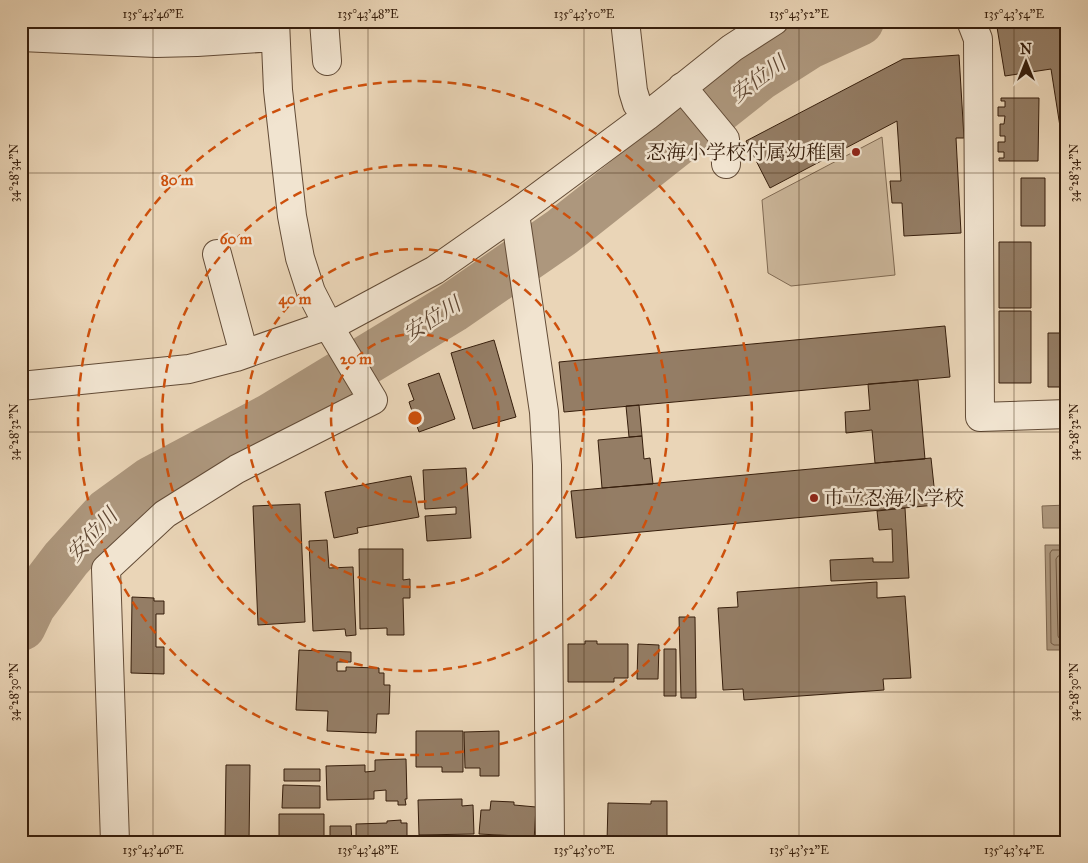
<svg xmlns="http://www.w3.org/2000/svg" width="1088" height="863" viewBox="0 0 1088 863" font-family="'IM FELL Great Primer','Noto Serif JP',serif">
<style>
.green{fill:#cbb69a;stroke:#806a53}
.water{fill:#ad977d;stroke:#7d6750}
.lines{fill:none;stroke-linecap:round;stroke-linejoin:round}
.shore{stroke:#725a44;stroke-width:1}
.river{stroke:#ad977d;stroke-width:50}
.building{fill:#947d65;stroke:#361e0c}
.minor-casing{stroke:#634c37;stroke-width:30}
.minor{stroke:#f1e4d0;stroke-width:28}
.ticks{fill:none;stroke:#361e0c;stroke-width:1;stroke-opacity:0.45}
.ring{fill:none;stroke:#cd500c;stroke-width:2.5;stroke-dasharray:9 6}
.poi-dot{fill:#8f2418;stroke:#f1e4d0;stroke-width:2}
.labels{text-anchor:middle;stroke-width:5;stroke-linejoin:round;paint-order:stroke}
.poi-label{font-size:20px;fill:#361e0c;stroke:#f1e4d0;text-anchor:end}
.water-label{font-size:21px;font-style:italic;fill:#604834;stroke:#f1e4d0}
.centre{fill:#cd500c;stroke:#f1e4d0;stroke-width:2.5}
.ring-label{font-size:15px;text-anchor:middle;font-weight:bold;fill:#cd500c;stroke:#f1e4d0;stroke-width:5;stroke-linejoin:round;paint-order:stroke}
.neatline{fill:none;stroke:#361e0c;stroke-width:2}
.ticks-label{font-size:12px;text-anchor:middle;fill:#361e0c}
</style>
<rect width="100%" height="100%" fill="#ead5b7"/>
<filter id="stains"><feTurbulence type="fractalNoise" baseFrequency=".004" numOctaves="4"/><feColorMatrix values="0 0 0 0 .2 0 0 0 0 .09 0 0 0 0 .02 0 0 0 .5 -.17"/></filter>
<radialGradient id="worn" r=".72"><stop offset=".6" stop-color="#630" stop-opacity="0"/><stop offset="1" stop-color="#630" stop-opacity=".3"/></radialGradient>
<path class="green" d="M882,137l13,138 -104,11 -23,-13 -6,-73z"/>
<path class="water" d="M1067,505v23h-24l-1,-22z
M1045,545h22v105h-20z"/>
<g class="lines">
<path class="shore" d="M1067,550h-15l-2,3 1,90 3,2h13
M1067,556h-9l-2,3 2,77 1,2 8,1
M1067,563l-3,3 1,63 2,2"/>
<path class="river" d="M21,626l10,-21 35,-46 42,-46 44,-32 119,-63 181,-110 110,-76 197,-156 50,-32 50,-23"/>
</g>
<path class="building" d="M996,21h71v111l-6,1 -10,-64 -46,7z
M959,55l5,83h-8l5,95 -57,3 -2,-33h-10l-2,-22h11l-4,-60 -127,67 -24,-47 157,-82z
M1001,98h38l-1,63h-39v-3h5v-6h-6v-10h7v-6h-5v-12h4l1,-8h-7v-9h7v-6h-4z
M1021,178h24v48h-24z
M999,242h32v66h-32z
M999,311h32v72h-32z
M945,326l5,51 -386,35 -5,-50z
M1048,333h19v54h-19z
M494,340l22,77 -43,12 -22,-76z
M439,373l16,46 -36,13 -10,-30 5,-2 -6,-16z
M918,380l7,79 -50,4 -3,-33 -26,3 -1,-21 25,-2 -2,-26z
M639,405l3,31 -13,1 -3,-31z
M642,436l2,23 6,-1 3,26 -51,4 -4,-48z
M931,458l5,47 -360,33 -5,-47z
M466,468l5,70 -44,3 -2,-25 31,-2v-7l-31,2 -2,-39z
M411,476l8,41 -62,11 1,5 -24,5 -9,-46z
M300,504l5,118 -47,3 -5,-119z
M905,508l4,70 -78,3 -1,-21 43,-2v4h20l-1,-33 -13,1 -2,-19z
M327,540l2,28 24,-1 3,68 -10,1 -1,-7 -32,2 -4,-90z
M359,549h44v31l7,-1v19h-7l1,37h-17v-7l-27,1z
M877,582v16l28,-2 6,82 -28,1 1,11 -140,10 -1,-11 -20,1 -5,-82 20,-1 -1,-15z
M132,597l22,1v3h10v13h-8v33h8v27l-33,-1z
M679,617h16l1,81h-15z
M585,641h12v3h31v34h-14v4h-46v-38h17z
M638,644l21,1 -1,34h-21z
M664,649h12v47h-12z
M299,650l52,2v10h-14v9h9v-4l33,1v5h5v12h6l-1,29h-12l-1,19 -49,-2 1,-20 -32,-1z
M416,731h47v41h-21v-5h-26z
M499,731v45h-19v-8h-15l-1,-36z
M406,759l1,40h-2l1,6h-8v-4h-12v-11l-12,1v8l-47,1 -1,-34 39,-1v7l10,-1v-11z
M226,765h24l-1,77h-24z
M284,769h36v12h-36z
M283,785l37,1v22h-38z
M462,799v7l11,-1 1,29 -55,1 -1,-35z
M491,801l23,1v3l22,2 -2,34 -16,-1v-4l-39,-2 2,-24h9z
M651,801h16v41h-60l1,-39 43,1z
M279,814h45v28h-45z
M401,820v3h6v19h-51v-18l31,-1v-2z
M330,826h21l1,16h-22z"/>
<g class="lines">
<defs>
<path id="minor" d="M324,21l3,40
M625,21l8,70 4,13 10,12
M971,21l7,18 2,378 87,-3
M21,37l135,6 41,-1 78,-5
M682,87l43,52 1,25
M515,214l29,198 3,53 3,377
M217,254l27,100
M21,386l168,-17 47,-12 106,-37 93,-50 80,-56 132,-98 85,-68 42,-27
M115,842l-9,-273 59,-55 72,-45 136,-69 -45,-75 -17,-33 -11,-34 -8,-42 -14,-126 -3,-69"/>
</defs>
<use href="#minor" class="minor-casing"/>
<use href="#minor" class="minor"/>
</g>
<path class="ticks" d="M153,21v821M368,21v821M584,21v821M799,21v821M1014,21v821M21,173h1046M21,432h1046M21,692h1046"/>
<g class="ring">
<circle cx="415" cy="418" r="84"/>
<circle cx="415" cy="418" r="169"/>
<circle cx="415" cy="418" r="253"/>
<circle cx="415" cy="418" r="337"/>
</g>
<g class="poi-dot">
<circle cx="856" cy="152" r="5"/>
<circle cx="814" cy="498" r="5"/>
</g>
<g class="labels">
<g class="poi-label">
<text x="846" y="159">忍海小学校付属幼稚園</text>
<text x="824" y="505" text-anchor="start">市立忍海小学校</text>
</g>
<g class="water-label">
<text transform="translate(758 79) rotate(-36)" y="7">安位川</text>
<text transform="translate(432 319) rotate(-32)" y="7">安位川</text>
<text transform="translate(92 535) rotate(-47)" y="7">安位川</text>
</g>
</g>
<circle cx="415" cy="418" r="8" class="centre"/>
<g class="ring-label">
<text x="177" y="185">80 m</text>
<text x="236" y="244">60 m</text>
<text x="295" y="304">40 m</text>
<text x="356" y="364">20 m</text>
</g>
<rect width="1088" height="863" fill="none" stroke="#ead5b7" stroke-width="55"/>
<g transform="translate(1026 62)" stroke="#f1e4d0" stroke-width="4" paint-order="stroke">
<path d="M0-4L9 19L0 12L-9 19Z" fill="#361e0c"/>
<text y="-8" font-size="14" font-weight="bold" text-anchor="middle" fill="#361e0c">N</text>
</g>
<rect x="28" y="28" width="1032" height="808" class="neatline"/>
<g class="ticks-label">
<text x="153" y="18">135°43'46"E</text>
<text x="368" y="18">135°43'48"E</text>
<text x="584" y="18">135°43'50"E</text>
<text x="799" y="18">135°43'52"E</text>
<text x="1014" y="18">135°43'54"E</text>
<text transform="translate(14 173) rotate(-90)" y="4">34°28'34"N</text>
<text transform="translate(1074 173) rotate(-90)" y="4">34°28'34"N</text>
<text transform="translate(14 432) rotate(-90)" y="4">34°28'32"N</text>
<text transform="translate(1074 432) rotate(-90)" y="4">34°28'32"N</text>
<text transform="translate(14 692) rotate(-90)" y="4">34°28'30"N</text>
<text transform="translate(1074 692) rotate(-90)" y="4">34°28'30"N</text>
<text x="153" y="854">135°43'46"E</text>
<text x="368" y="854">135°43'48"E</text>
<text x="584" y="854">135°43'50"E</text>
<text x="799" y="854">135°43'52"E</text>
<text x="1014" y="854">135°43'54"E</text>
</g>
<rect width="100%" height="100%" filter="url(#stains)"/>
<rect width="100%" height="100%" fill="url(#worn)"/>
</svg>
